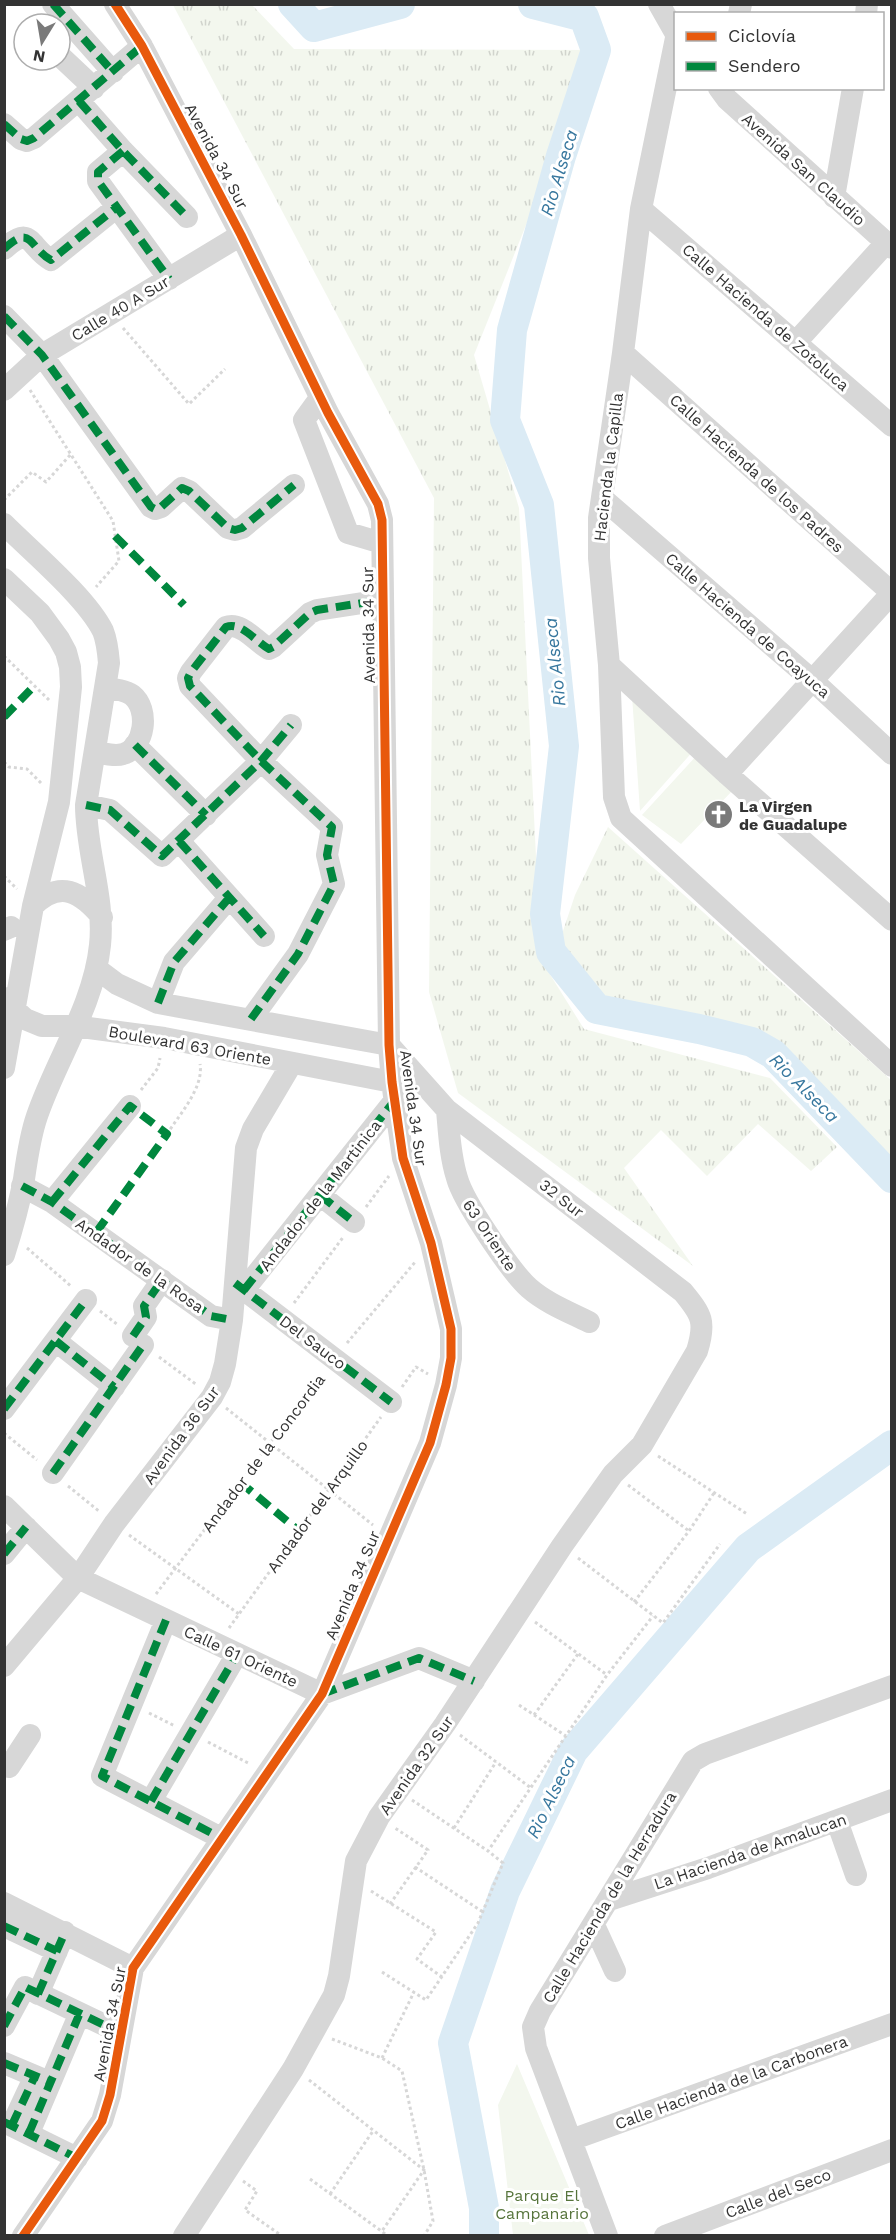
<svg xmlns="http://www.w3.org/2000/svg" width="896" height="2240" viewBox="0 0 896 2240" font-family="'Work Sans',sans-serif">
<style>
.grass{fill:url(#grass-tufts)}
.park{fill:#f3f7ee}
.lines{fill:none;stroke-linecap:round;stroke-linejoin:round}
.river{stroke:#dbebf5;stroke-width:30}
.building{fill:#818181}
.path{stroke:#d7d7d7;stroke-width:3;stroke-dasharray:3 3;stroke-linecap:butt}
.minor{stroke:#d7d7d7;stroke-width:22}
.quiet{stroke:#00873e;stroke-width:8;stroke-dasharray:15 8;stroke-linecap:butt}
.cycleway-casing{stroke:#fff;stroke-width:13}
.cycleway{stroke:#e8590c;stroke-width:9}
.labels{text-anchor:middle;stroke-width:6;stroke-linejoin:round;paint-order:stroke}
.street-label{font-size:16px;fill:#333;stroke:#fff}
.poi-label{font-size:16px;font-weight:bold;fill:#333;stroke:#fff;text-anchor:start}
.park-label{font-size:16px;fill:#56743b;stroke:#fff}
.water-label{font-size:18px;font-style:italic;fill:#37779e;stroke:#fff}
</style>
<defs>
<pattern id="grass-tufts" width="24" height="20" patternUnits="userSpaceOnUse" patternTransform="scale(1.5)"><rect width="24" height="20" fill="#f3f7ee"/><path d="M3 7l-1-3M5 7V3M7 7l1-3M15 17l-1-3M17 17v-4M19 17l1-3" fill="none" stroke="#d1d4cd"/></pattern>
</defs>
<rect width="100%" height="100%" fill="#fff"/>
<path class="grass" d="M173,5h79l42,44 302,1 -122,305 45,153 22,452 43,69 186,49 67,69 -26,24 -53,-47 -51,52 -46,-46 -37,38 69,98 -235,-173 -29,-101 5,-494z
M608,827l283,253v77l-116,-112 -178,-50 -38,-52 16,-48z"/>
<path class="park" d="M632,696l63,53 -55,62z
M698,754l37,34 -54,56 -39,-29z
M517,2064l72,171h-76l-15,-130z"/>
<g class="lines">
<path class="river" d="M293,4l21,23 86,-23
M533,4l51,13 12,33 -35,106 -49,174 -7,90 34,85 25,241 -19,168 6,38 46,57 102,20 53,13 21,12 119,124
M484,2236v-28l-31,-165 52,-152 68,-140 175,-203 144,-103"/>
</g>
<path class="building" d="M721,803l6,11 -9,13 -9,-11z"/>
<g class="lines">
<path class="path" d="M123,328l66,76 36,-35
M30,390l83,131 6,40 -23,26
M4,500l28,-28 14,10 25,-28
M4,656l45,44
M4,762l5,5 18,2 14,14
M4,876l13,13
M141,1090l17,-22 2,-10
M167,1134c12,-19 37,-46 33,-70
M366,1207l23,-31
M27,1248l45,39
M294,1303l50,-67
M100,1311l18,14
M347,1343l69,-82
M159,1357l38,28
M402,1387l14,-20 12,7
M226,1408l147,117
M4,1433l33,27
M658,1456l89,58
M628,1485l61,46
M68,1486l32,26
M129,1535l110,79
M578,1558l85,65 57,-79
M156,1594l166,-220
M634,1602l55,-71 25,-38
M535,1622l72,53
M229,1628l152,-211
M519,1705l47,31
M149,1713l26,13
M534,1715l44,-61
M460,1735l71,53
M208,1742l42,22
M412,1800l76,51
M454,1828l42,-66
M415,1867l68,45
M371,1891l65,41 -19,27 25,18
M390,1904l38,-54 -33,-22
M382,1972l44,28 52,-77 25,-60 -15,-12 119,-176 46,-59
M332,2039l50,19 20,13 22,99 9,51 -9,15
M382,2058l32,-66
M309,2080l115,90 -42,61
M310,2179l78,57
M243,2181l14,10 -12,19 37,26
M330,2194l43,-63"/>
<path class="minor" d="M53,4l60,68
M659,4l17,30
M739,14l2,-10
M866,14l1,-10
M676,38l-35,171 -18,144 -24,165v40l10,107 5,132 7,21 271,248
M60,56l34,32
M719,88l8,11 165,149
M79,101l44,50 64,66
M4,124l17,15 6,2 7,-3 108,-92
M123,151l-25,21v9l71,98
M834,197l19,-109
M641,209l251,217
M4,249c28,-26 25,-1 47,11l66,-53
M4,316l38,39 109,152 4,2 6,-2 21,-19 7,3 39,37 7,2 7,-2 52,-43
M796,342l90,-99
M623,353l269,240
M4,390l38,-35 199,-120
M320,398l-16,22 44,113 34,10
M602,498l210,182 80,74
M4,524c28,28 82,73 99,107 4,10 5,20 6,32l-23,142c0,47 19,93 14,140 -6,60 -44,115 -63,171 -7,20 -10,42 -13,63 -5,26 -12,51 -20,76
M4,579l36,34 19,26 7,13 4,15 1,20 -12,115 -26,104 -29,162
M609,665l118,109 165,146
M135,745l71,70
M95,752c9,1 19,5 28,2 22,-6 27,-45 9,-59 -7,-5 -18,-6 -27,-7
M727,774l165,-181
M86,805l24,5 52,46 99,-95 30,-36
M179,841l85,95
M33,906c27,-27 48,-14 69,11
M4,930l7,-3
M97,969l20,15 41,19 231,42
M9,998l5,11 11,10 17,7h32l90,12 228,44 13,-2
M158,1003l16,-41 55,-64
M251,1019l47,-65 36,-70 -7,-29 5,-28 -71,-66 -71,-75 -2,-8 3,-6 35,-45c15,-6 30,15 43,22l4,-2 37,-34 7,-3 65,-10
M447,1110c2,22 3,46 10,68 6,23 54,94 72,110 17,15 40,24 60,34
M22,1186l30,16 159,114 21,4
M320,1195l34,27
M52,1202l78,-96
M235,1283l156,119
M244,1290l151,-190
M133,1336l13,-19 -2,-11 18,-26
M56,1341l58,46
M4,1409l82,-109
M53,1473l90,-128
M4,1506l74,72 244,116 97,-36 55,23
M4,1554l22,-27
M166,1620l-64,156 119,62
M4,1666l74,-88 36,-54 98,-127 8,-15 5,-18 7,-44 14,-172 7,-19 39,-66
M4,1765l5,2 21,-32
M151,1801l86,-147
M837,1821l19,54
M609,1900l99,-32 184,-68
M4,1903l129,65
M594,1925l21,46
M4,1926l53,25
M38,1994l27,-62
M4,2026l21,-39 96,46
M4,2063l45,19
M4,2122l73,36
M12,2125l23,-49
M29,2133l50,-118
M571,2140l321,-116
M23,2236l79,-115 8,-26 23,-127 189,-274 108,-251 16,-58 5,-27v-29l-20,-86 -28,-85 -11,-76 -3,-37 -7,-525 -4,-16 -50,-91 -87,-178 -99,-189 -27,-42
M184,2236l109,-167 41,-74 5,-19 17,-115 23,-44 66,-93 117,-178 51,-72 29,-29 55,-94c9,-29 5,-36 -14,-59l-236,-182 -58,-65
M607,2236l-71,-188 -3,-21 7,-16 153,-250 12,-7 187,-68
M665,2236l227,-86"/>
<path class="quiet" d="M53,4l60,68
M79,101l44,50 64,66
M4,124l17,15 6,2 7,-3 108,-92
M123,151l-25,21v9l71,98
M4,249c28,-26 25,-1 47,11l66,-53
M4,316l38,39 109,152 4,2 6,-2 21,-19 7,3 39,37 7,2 7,-2 52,-43
M115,536l69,69
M4,717l31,-32
M135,745l71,70
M86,805l24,5 52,46 99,-95 30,-36
M179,841l85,95
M158,1003l16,-41 55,-64
M251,1019l47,-65 36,-70 -7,-29 5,-28 -71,-66 -71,-75 -2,-8 3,-6 35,-45c15,-6 30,15 43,22l4,-2 37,-34 7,-3 65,-10
M22,1186l30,16 159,114 21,4
M320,1195l34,27
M52,1202l78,-96 37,28 -72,100
M235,1283l156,119
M244,1290l151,-190
M133,1336l13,-19 -2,-11 18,-26
M56,1341l58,46
M4,1409l82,-109
M53,1473l90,-128
M240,1482l59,49
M4,1554l22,-27
M166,1620l-64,156 119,62
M322,1694l97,-36 55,23
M151,1801l86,-147
M4,1926l53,25
M38,1994l27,-62
M4,2026l21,-39 96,46
M4,2063l46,19
M4,2122l73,36
M12,2125l23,-49
M29,2133l50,-118"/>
<defs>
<path id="cycleway" d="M23,2236l79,-115 8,-26 23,-127 189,-274 108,-251 16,-58 5,-27v-29l-20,-86 -28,-85 -11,-76 -3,-37 -7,-525 -4,-16 -50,-91 -87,-178 -99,-189 -27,-42"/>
</defs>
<use href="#cycleway" class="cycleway-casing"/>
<use href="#cycleway" class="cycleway"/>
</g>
<defs>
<symbol id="church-disc" viewBox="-11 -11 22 22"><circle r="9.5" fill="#7a7a7a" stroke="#fff"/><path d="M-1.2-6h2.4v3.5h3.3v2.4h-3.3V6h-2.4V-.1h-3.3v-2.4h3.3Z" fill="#fff"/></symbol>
</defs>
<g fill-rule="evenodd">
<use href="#church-disc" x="702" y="798" width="33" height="33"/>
</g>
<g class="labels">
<g class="street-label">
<text transform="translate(217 156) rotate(62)" y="6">Avenida 34 Sur</text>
<text transform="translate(804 169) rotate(42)" y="6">Avenida San Claudio</text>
<text transform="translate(120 308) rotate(-31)" y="6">Calle 40 A Sur</text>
<text transform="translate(766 317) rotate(41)" y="6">Calle Hacienda de Zotoluca</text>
<text transform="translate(608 467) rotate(-83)" y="6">Hacienda la Capilla</text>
<text transform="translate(757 473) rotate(42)" y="6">Calle Hacienda de los Padres</text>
<text transform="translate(368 625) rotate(-91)" y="6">Avenida 34 Sur</text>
<text transform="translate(748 625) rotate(41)" y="6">Calle Hacienda de Coayuca</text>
<text transform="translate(190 1045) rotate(10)" y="6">Boulevard 63 Oriente</text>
<text transform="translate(414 1108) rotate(82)" y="6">Avenida 34 Sur</text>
<text transform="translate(320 1195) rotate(-52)" y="6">Andador de la Martinica</text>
<text transform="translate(562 1198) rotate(38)" y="6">32 Sur</text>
<text transform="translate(490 1235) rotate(56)" y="6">63 Oriente</text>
<text transform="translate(140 1265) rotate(35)" y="6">Andador de la Rosa</text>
<text transform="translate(313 1342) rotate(37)" y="6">Del Sauco</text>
<text transform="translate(181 1435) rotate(-54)" y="6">Avenida 36 Sur</text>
<text transform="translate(263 1453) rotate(-53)" y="6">Andador de la Concordia</text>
<text transform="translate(317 1506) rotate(-54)" y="6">Andador del Arquillo</text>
<text transform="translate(352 1585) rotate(-67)" y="6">Avenida 34 Sur</text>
<text transform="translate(241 1656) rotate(25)" y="6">Calle 61 Oriente</text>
<text transform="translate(416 1765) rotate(-55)" y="6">Avenida 32 Sur</text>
<text transform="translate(750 1851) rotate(-19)" y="6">La Hacienda de Amalucan</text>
<text transform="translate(609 1897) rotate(-59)" y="6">Calle Hacienda de la Herradura</text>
<text transform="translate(109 2024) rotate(-79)" y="6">Avenida 34 Sur</text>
<text transform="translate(731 2082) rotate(-20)" y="6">Calle Hacienda de la Carbonera</text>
<text transform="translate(778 2193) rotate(-21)" y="6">Calle del Seco</text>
</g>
<g class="poi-label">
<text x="739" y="812">La Virgen<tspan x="739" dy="18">de Guadalupe</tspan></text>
</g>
<g class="park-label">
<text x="542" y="2201">Parque El<tspan x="542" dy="18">Campanario</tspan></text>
</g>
<g class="water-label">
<text transform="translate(559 173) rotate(-73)" y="6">Rio Alseca</text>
<text transform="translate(555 662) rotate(-96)" y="6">Rio Alseca</text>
<text transform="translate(804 1088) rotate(45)" y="6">Rio Alseca</text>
<text transform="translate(551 1797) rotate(-64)" y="6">Rio Alseca</text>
</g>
</g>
<rect width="896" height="2240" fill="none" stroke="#333333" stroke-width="12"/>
<rect x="674" y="12" width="210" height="78" fill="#ffffff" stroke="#adadad" stroke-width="1.5"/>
<rect x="686" y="32" width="30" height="9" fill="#e8590c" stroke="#adadad" stroke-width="1.5"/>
<text x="728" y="42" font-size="18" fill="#333333">Ciclovía</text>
<rect x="686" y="62" width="30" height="9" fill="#00873e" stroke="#adadad" stroke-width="1.5"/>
<text x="728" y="72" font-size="18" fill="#333333">Sendero</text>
<g transform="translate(42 42) rotate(191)"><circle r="28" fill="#ffffff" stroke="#adadad" stroke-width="1.5"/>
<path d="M0-4.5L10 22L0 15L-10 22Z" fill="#7a7a7a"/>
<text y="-9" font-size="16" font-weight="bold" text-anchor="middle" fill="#333333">N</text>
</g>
</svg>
